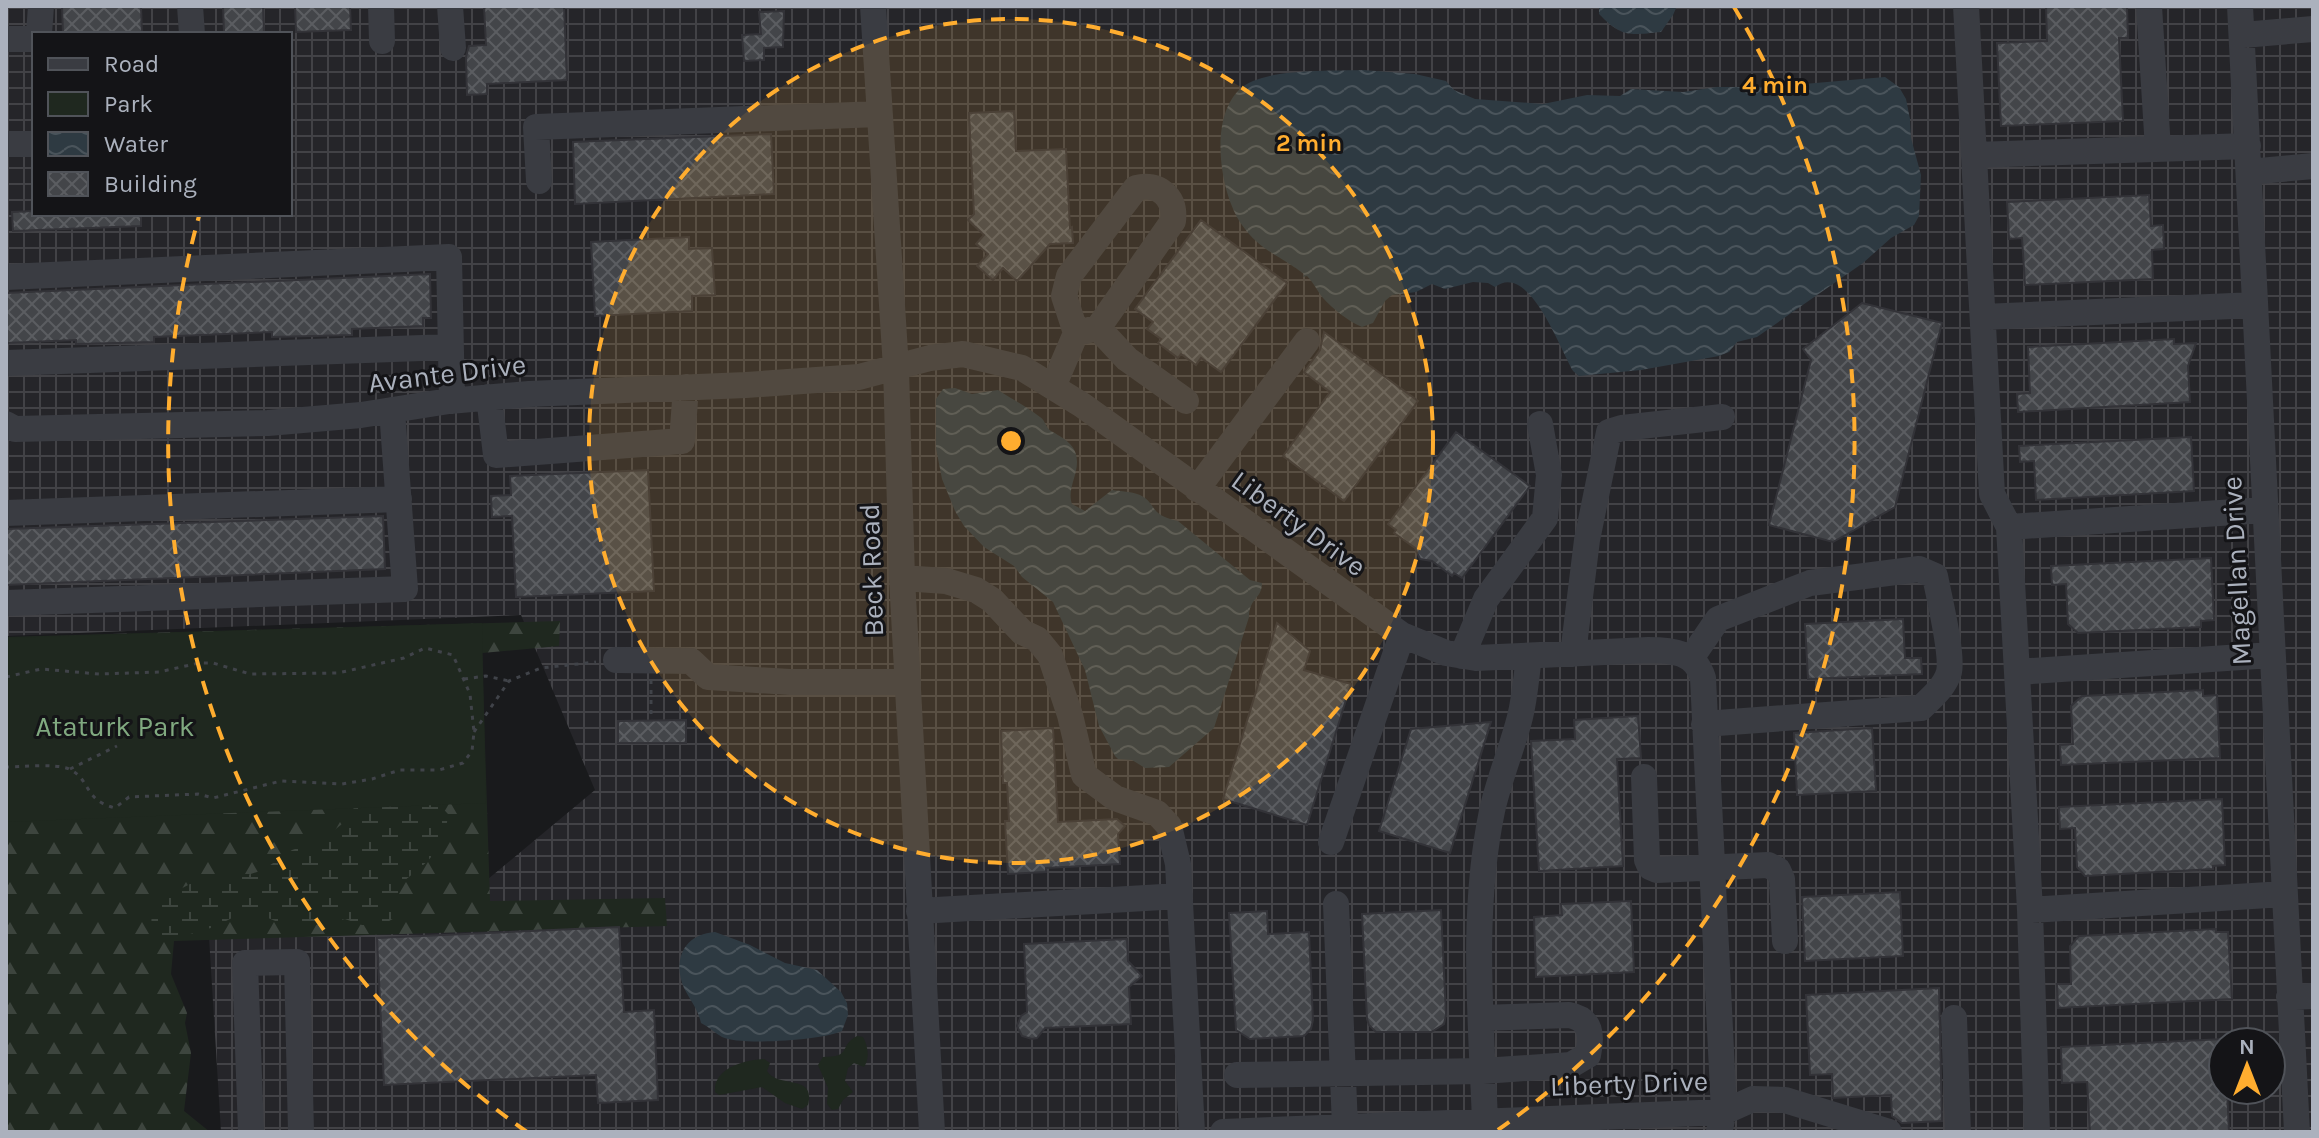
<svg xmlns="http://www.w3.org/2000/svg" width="2319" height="1138" viewBox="0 0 2319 1138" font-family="Karla,sans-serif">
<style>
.industrial{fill:url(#industrial-grid);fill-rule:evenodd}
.forest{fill:url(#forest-firs)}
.wetland{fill:url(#wetland-marsh)}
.green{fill:#1f281f}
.water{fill:url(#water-waves)}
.building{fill:url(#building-cross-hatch);stroke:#333338;stroke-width:2}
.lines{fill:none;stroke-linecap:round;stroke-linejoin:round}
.path{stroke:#404349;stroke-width:3;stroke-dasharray:4 6;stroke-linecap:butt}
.minor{stroke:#3a3c42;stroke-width:26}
.ring{fill:none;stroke:#ffad2f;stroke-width:4;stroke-dasharray:14 10}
.labels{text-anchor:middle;stroke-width:6;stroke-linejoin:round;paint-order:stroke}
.street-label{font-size:28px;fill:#abb1bd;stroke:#141417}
.park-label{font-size:28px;fill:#80a980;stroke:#141417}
.centre{fill:#ffad2f;stroke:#141417;stroke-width:4}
.ring-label{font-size:24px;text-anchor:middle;font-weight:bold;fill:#ffad2f;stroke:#141417;stroke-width:6;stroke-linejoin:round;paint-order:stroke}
</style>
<defs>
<pattern id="industrial-grid" width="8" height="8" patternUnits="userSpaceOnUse" patternTransform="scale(2)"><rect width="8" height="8" fill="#252529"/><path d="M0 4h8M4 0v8" fill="none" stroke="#424246"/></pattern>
<pattern id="forest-firs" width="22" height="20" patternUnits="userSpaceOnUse" patternTransform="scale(2)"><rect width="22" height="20" fill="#1f281f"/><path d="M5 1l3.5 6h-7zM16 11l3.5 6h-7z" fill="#3d453e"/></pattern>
<pattern id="wetland-marsh" width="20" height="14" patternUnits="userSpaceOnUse" patternTransform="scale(2)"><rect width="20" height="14" fill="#1f281f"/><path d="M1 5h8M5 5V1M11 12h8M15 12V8" fill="none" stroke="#3d453e"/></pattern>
<pattern id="water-waves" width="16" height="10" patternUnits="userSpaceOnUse" patternTransform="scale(2)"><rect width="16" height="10" fill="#2e3a42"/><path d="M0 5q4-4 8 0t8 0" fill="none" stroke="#4a545b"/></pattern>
<pattern id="building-cross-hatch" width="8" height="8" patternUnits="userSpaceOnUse" patternTransform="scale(2)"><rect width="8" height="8" fill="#434549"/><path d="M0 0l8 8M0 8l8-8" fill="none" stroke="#5b5d61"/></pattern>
</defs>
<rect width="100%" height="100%" fill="#191a1c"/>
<path class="industrial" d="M6,6h2307v1126h-2092l-12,-195 219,-8 167,-139 -74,-175 -515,21zM34,34h256v180h-256zM2223,1042h48v48h-48z"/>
<path class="forest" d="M560,621l-1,25 -77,7 8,248 175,-3 2,28 -493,15 -3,33 16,39 -2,10 6,30 -7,58 26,21h-204v-495z"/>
<path class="wetland" d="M361,795c22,2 75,2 87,19 -3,38 -22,49 -49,71l-1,31 -16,9h-20l-17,-6 -29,6 -36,-2 -19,-8 -21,-1 -26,13 -54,16 -9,-9 1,-30 38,-20 39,-3 34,-11 29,-20 30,-10 25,-20z"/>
<path class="green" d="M482,623l4,180 -480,19v-184z
M857,1036l6,1c5,9 7,21 1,30l-10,-4 -6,5 -3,13 8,11 -10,8 -5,9 -6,1 -5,-6 1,-16 -10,-23 5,-8c30,0 15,-11 34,-21z
M764,1059l6,4 -3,8c11,18 49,2 41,34l-6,4 -17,-6 -23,-16 -43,8 -4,-3c-2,-24 30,-32 49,-33z"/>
<path class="water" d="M1599,6h78l-4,9 -12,17c-31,3 -39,6 -62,-18z
M1363,70l52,4 31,7 8,9 21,9 68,5 44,-9 33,1 11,-7 52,3 34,-5h53l115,-10 14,10 7,12 4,20 1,19 10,37 -2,41 -5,9 -23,13 -28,25 -106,74 -20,5 -8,10 -10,4 -78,14 -62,6 -6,-5c-13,-22 -44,-110 -78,-84l-7,-4 -15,-1 -28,7 -13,-5 -16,8 -24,3 -7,6 -12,22 -11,4c-14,-6 -28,-17 -39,-29 -6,-7 -9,-15 -16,-22l-4,1 1,-3c-23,-18 -44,-23 -62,-49 -24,-33 -37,-125 11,-144 29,-12 78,-10 110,-11z
M955,388l17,6 26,-4c14,9 29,17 42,27 6,4 5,10 11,14 12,7 26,13 26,31 0,15 -10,28 -5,42l13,7 27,-21c8,1 21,2 28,5 17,8 8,20 38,26l72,59 12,3c0,16 -13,15 -13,34l-35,111 -45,39 -24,1 -13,-8 -14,-1 -3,-3 -16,-30 -14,-56 -32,-68 -31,-25 -8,-11 -30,-19 -20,-21 -9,-15 -13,-32 -6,-31v-49l7,-10z
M715,932l35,13 35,18 32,7 24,22 6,11 1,12 -6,16c-18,9 -102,15 -120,6 -7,-4 -13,-10 -21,-14 -3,-14 -11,-23 -17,-35 -12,-28 0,-54 31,-56z"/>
<path class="building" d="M62,6h79l1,28h-79z
M223,6h40l1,28h-40z
M295,6h55l1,24 -55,2z
M484,6h80l3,74 -80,4v10l-20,1 -1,-38 3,-11 17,-1z
M2046,6h81l1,32h-9l4,83 -122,5 -4,-83 50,-2z
M784,11l-1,36 -19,1v12l-20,1 -2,-26 19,-1 -2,-22z
M1014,111l2,40 50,-2 4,79 2,-1 1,16 -23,1 -33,37 -14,-13 -10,12 -16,-14 11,-12 -12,-10 8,-9 -16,-15 6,-6 -5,-101z
M771,134l3,60 -199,10 -2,-62z
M2149,195l2,31 12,-1 1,24 -12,1 1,29 -128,6 -3,-47 -13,1 -2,-37z
M34,211v3h107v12l-128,5 -1,-19z
M1201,220l86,63 -66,89 -20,-14 -5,7 -15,-11 -3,4 -20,-15 3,-4 -14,-10 6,-7 -18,-13z
M689,237v12l23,-1 3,47 -23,1v15l-97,5 -4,-74z
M430,274l1,44h-8v8l-71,3v6l-80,2v-5l-118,5v5l-78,2v-4l-70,3v-50z
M1862,303l80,20 -47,184 -62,35 -64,-17 42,-165 -8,-11z
M1324,332l94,69 -74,100 -61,-45 47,-64 -26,-20 16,-22z
M2174,339v5l22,-1 -8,23 2,36 -172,10 -1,-18 13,-1 -2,-46z
M1456,432l74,54 -68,92 -8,-5 -2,3 -20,-15 -12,-2 -5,-11 -21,-15 2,-3 -8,-6z
M2191,437l3,54 -158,9 -2,-39 -14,1 -1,-16z
M648,470l6,121 -138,6 -4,-81 -20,1 -1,-21 20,-1 -1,-19z
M383,516l2,53 -379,16v-56z
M2211,558l3,62 -13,1v6l-123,6 -10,-9 -2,-40 -14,1 -1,-19z
M1903,619l2,39h16l1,16 -114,5 -3,-55z
M1277,623l33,28 -6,19 47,14 -44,141 -84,-26z
M2203,690v6l14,-1 3,63 -159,7 -1,-20 13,-1 -2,-38 11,-10z
M1638,716l3,42 -24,1 6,107 -84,5 -8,-130 44,-2 -1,-19z
M686,720v23h-68v-22z
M1491,722l-41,131 -71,-22 32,-102z
M1053,728l5,94 59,-3 8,7 -7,8 2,30 -74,4v4l-38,2 -3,-53h4l-2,-38h-4l-2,-52z
M1872,728l4,63 -79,4 -3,-62z
M2222,799l3,66 -12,1v3l-128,7 -8,-9 -2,-39 -15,1 -1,-22z
M1900,892l3,64 -98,5 -3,-64z
M1631,901l3,71 -98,5 -2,-60 28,-2 -1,-11z
M1441,910l5,105 -2,9 -13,8h-55l-7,-7 -2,-6 -5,-105z
M1267,911l1,23 41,-2 4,88 -2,9 -7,7 -54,3 -14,-9 -7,-117z
M619,927l5,85 30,-2 4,90 -60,3 -2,-28 -212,10 -7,-147z
M2216,929v3h12l4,67 -174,9 -1,-24h14l-1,-38 9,-10z
M1127,939l1,22 14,15 -13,11 2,37 -86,4 -8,10 -5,1 -10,-3 -5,-10 4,-10 6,-4 -3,-68z
M1939,988l3,133 -40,2 -10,-7 -1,-21 -58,3 -1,-24 -22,1 -4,-80z
M2223,1039v51h4l2,42h-139l-3,-50 -25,1 -1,-36z"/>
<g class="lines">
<path class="path" d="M6,677l35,-8 58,5 60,-2 40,-9h14l37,11 88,-1 66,-15 21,-10 28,7 17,39 4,38 -2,19 -9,12 -24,7h-39l-28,9 -30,5 -61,-3 -68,17 -15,-4 -69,3 -14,11c-32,-8 -24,-29 -46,-39 -14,-6 -47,-2 -63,-2
M464,679l22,-3 23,5
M651,680v40
M474,732l35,-51 32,-13 55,-6
M70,769l47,-23"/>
<path class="minor" d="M190,6l2,28
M381,6l1,35
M450,6l3,42
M873,6l23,362 6,210 30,554
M1966,6l26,488 17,33 21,383 7,222
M2149,6l9,143
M2240,6l57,1126
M39,34l2,-28
M2243,35l70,-6
M6,39h28
M6,144h28
M1974,155l274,-9
M2249,172l64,-6
M539,181l-3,-54 343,-13
M6,277l443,-20 3,144
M1983,317l272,-12
M1098,328l29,31 59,42
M6,363l444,-16
M1053,387l23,-54 -12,-37 5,-20 67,-88c22,-6 40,9 37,33l-75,107 -22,5
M489,397l7,58 186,-14 4,-54
M6,424l9,5 253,-6 93,-8 88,-14 80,-7 217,-9 113,-8 71,-19 33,-4 59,14 60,37 320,230 44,18 30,5 172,-8c25,0 47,2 55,28l21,434 -501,20
M1197,489l110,-148
M6,513l393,-14
M2009,527l256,-17
M902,578l44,3 30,9 16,10 30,32 15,7 13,16 20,60 14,60 31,23 42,15 12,13 9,38 14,268
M6,603l399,-14 -13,-179
M1573,654l14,-114 22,-108 13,-4 100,-11
M1462,656l24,-57 59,-81 4,-43 -9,-51
M1692,657l26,-38 92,-36 109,-14 16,7c4,21 18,78 14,96 -4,15 -18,26 -28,36l-217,16
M616,660l75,1 17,16 82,5h118
M2017,672l255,-17
M1644,777l3,83 3,7 7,3 111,-5 10,5 4,9 3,62
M1331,842l71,-207
M1336,904l9,223
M2030,910l254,-16
M919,911l261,-15
M2289,997l24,-1
M1954,1018l4,114
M1237,1075l246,-4 88,-6 17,-10c4,-19 4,-36 -19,-40l-88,3
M1485,1121c-4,-103 -14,-208 7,-310 7,-32 20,-62 28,-94 5,-20 6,-39 9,-60
M251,1132l-6,-169 52,-1 4,170
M1719,1132l5,-20 29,-13 32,1 104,32"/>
</g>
<circle cx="1011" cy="441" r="422" fill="#ffad2f" fill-opacity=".12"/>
<g class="ring">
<circle cx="1011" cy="441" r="422"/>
<path d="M527 1132A843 843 0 0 1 199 216M1734 7A843 843 0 0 1 1495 1132"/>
</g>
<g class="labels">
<g class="street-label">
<text transform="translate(447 373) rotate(-7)" y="10">Avante Drive</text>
<text transform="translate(1299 523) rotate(36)" y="10">Liberty Drive</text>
<text transform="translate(871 570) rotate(-92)" y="10">Beck Road</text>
<text transform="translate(2236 571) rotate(-93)" y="10">Magellan Drive</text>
<text transform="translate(1629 1083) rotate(-2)" y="10">Liberty Drive</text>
</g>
<g class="park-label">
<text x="115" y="736">Ataturk Park</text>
</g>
</g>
<circle cx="1011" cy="441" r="12" class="centre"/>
<g class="ring-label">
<text x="1775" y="93">4 min</text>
<text x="1309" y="151">2 min</text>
</g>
<rect width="2319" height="1138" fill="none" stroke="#abb1bd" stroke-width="16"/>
<rect x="32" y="32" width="260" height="184" fill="#141417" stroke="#505359" stroke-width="2"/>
<rect x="48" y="58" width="40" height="12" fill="#3a3c42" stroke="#505359" stroke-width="2"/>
<text x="104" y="72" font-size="24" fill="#abb1bd">Road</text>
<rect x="48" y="92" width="40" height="24" fill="#1f281f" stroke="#505359" stroke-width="2"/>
<text x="104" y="112" font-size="24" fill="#abb1bd">Park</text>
<rect x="48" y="132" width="40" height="24" fill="url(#water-waves)" stroke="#505359" stroke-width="2"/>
<text x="104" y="152" font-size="24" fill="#abb1bd">Water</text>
<rect x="48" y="172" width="40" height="24" fill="url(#building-cross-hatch)" stroke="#505359" stroke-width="2"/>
<text x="104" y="192" font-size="24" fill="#abb1bd">Building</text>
<g transform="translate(2247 1066)"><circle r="38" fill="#141417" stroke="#505359" stroke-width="2"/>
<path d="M0-6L14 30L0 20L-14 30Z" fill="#ffad2f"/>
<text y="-12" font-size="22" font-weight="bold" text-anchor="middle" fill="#abb1bd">N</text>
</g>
</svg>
